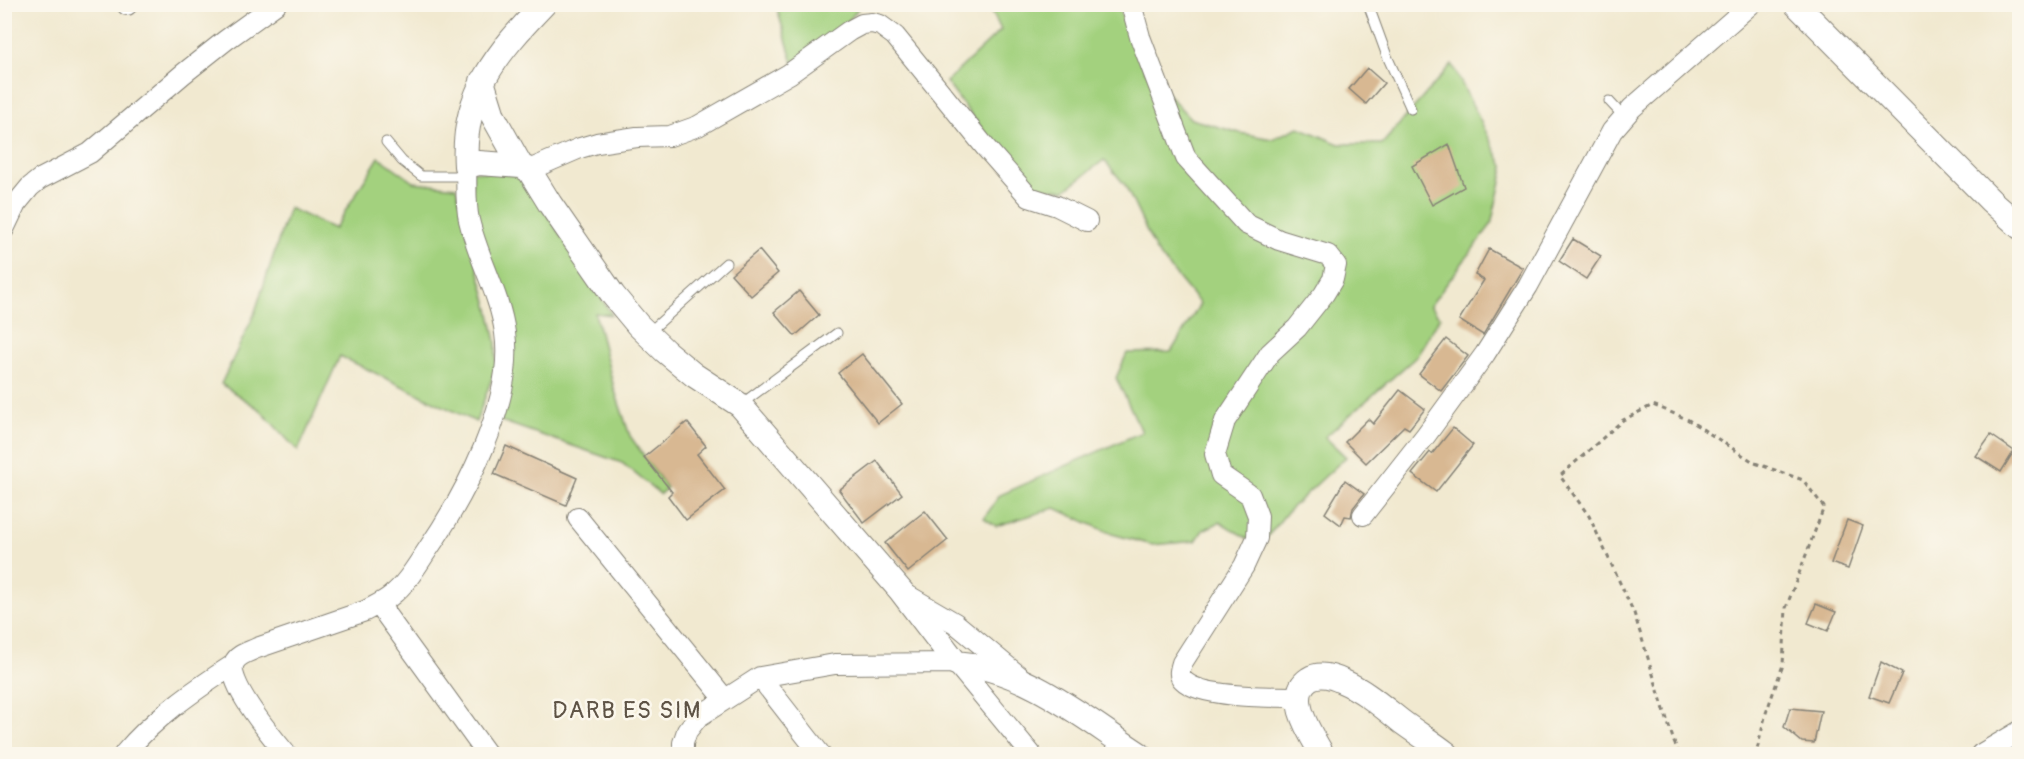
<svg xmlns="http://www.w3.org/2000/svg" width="2024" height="759" viewBox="0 0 2024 759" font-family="Pangolin,sans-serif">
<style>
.green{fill:#a3d17e;stroke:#60764d;stroke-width:1.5}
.building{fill:#d8b892}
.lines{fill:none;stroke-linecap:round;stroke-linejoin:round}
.service-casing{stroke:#868276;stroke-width:11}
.minor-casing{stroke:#868276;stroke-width:22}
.tertiary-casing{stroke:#868276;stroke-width:26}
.path{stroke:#868276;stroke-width:3;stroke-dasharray:4.5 4.5;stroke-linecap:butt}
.service{stroke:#fff;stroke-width:9}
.minor{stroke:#fff;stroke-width:20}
.tertiary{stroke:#fff;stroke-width:24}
.labels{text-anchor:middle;stroke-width:5;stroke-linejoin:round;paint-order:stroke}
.quarter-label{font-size:24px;letter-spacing:1.5px;fill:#5e5345;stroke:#fbf7ec}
</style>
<rect width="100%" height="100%" fill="#fbf7ec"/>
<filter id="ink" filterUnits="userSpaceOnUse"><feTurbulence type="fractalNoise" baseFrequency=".0167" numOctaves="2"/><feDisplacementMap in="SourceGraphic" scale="12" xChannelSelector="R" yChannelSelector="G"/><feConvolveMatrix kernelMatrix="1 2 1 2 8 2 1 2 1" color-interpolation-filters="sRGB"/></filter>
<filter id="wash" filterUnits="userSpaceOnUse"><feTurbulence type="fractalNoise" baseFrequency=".008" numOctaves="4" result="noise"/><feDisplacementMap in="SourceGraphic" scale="24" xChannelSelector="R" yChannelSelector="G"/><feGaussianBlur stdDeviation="1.35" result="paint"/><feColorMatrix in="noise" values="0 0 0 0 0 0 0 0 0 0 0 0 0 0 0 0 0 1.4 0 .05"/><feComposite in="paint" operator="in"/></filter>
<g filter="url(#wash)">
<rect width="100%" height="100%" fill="#f1e9d0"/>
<path class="green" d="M776,5h85l-20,26 -48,32z
M989,5h128l28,65 46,49 49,14 32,6 27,-12 40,17h43l70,-80 52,104 -13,57 -61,81 10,11 -24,40 -91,80 21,20 -58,54 -28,35 -40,-24 -17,8 -7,11 -44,4 -40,-11 -57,-26 -59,18 -12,-8 16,-23 142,-63 -26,-54 11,-25 44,-1 29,-48 -44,-53 -31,-66 -21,-25 -39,30 -40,-4 -79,-104 55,-52z
M379,157l35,25 42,5 33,122 7,33v25l-20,55 -136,-66 -42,95 -39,-42 -38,-25 33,-69 35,-107 45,21z
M472,171l45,4 13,12 82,128 -17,-2 19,75 16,48 37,52 -7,6 -38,-31 -124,-43 12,-79 -38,-127z"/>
<g id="blocks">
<path class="building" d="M1367,68l17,15 -18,21 -17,-15z
M1449,144l15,43 -32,18 -20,-39z
M1573,239l28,17 -15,23 -27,-18z
M1489,249l34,19 -40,67 -24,-15 25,-40 -9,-5z
M759,250l19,23 -27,23 -20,-22z
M799,291l20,24 -24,21 -21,-24z
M1446,339l22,17 -27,35 -22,-17z
M862,354l40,50 -24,19 -40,-50z
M1400,390l25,19 -16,20 -5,-3 -38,37 -21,-21 23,-23 5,5z
M687,422l19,24 -9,8 28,36 -39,30 -18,-24 4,-4 -28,-35z
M1453,428l20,17 -37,47 -24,-18 18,-22 2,2z
M1991,435l23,16 -13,21 -25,-16z
M506,446l71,32 -11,27 -72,-31z
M877,461l25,33 -38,29 -25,-33z
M1345,480l19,14 -11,14 -2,9 -6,-1 -4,9 -16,-12z
M925,511l23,29 -40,32 -23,-29z
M1847,520l16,6 -15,43 -17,-6z
M1816,604l20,8 -8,19 -20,-8z
M1881,662l21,11 -13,30 -20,-7z
M1790,708l31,3 -7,32 -12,-1 -18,-15z"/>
</g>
</g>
<g filter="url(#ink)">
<use href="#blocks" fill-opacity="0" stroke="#868276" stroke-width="1.5"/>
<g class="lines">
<defs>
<path id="service" d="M1368,4l19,52 24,53
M1609,101l15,16
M386,142l16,19 19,15h45
M647,334l79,-71
M740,405l97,-72"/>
<path id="minor" d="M1131,4l9,33 46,121 60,66 33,16 49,15 8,10 -3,14 -9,15 -27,34 -27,25 -45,68 -10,33 6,21 29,20 8,21 -1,22 -13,28 -62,97c-2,7 -4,12 1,17 17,18 92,17 115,17
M127,5l1,-1
M529,170l51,-22 17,-5 40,-6 33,-1 28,-10 91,-52 60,-43 13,-7 10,-1 8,2 15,11 91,112 43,49 28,9 30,15
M4,229l12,-25 14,-17 10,-8 50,-26 93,-79 43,-34 50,-36
M1363,515l63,-80 59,-81 43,-68 84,-155 20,-23 119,-104
M578,518l146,180
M907,595l48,28 64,53
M379,605l108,149
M760,677l60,77
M124,754c30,-36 69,-63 109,-89
M286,754c-12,-15 -61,-72 -52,-91 4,-9 15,-11 23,-15l108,-37c9,-5 19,-9 27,-16 14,-11 24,-28 34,-43 38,-55 89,-150 79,-219 -5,-39 -27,-74 -36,-113 -4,-18 -2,-36 -3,-54
M683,754v-11l4,-12 11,-14 62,-40 75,-13 121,-1 75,91
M1981,754l39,-23"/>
<path id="tertiary" d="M544,4c-46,48 -83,90 -78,162l13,-3 42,3 8,4 21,34 63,91 25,30 27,26 29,24 46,30 161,186 55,72c69,5 128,55 183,91
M1796,4l195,197 29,26
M482,81l11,35 28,50
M1322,754c-10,-18 -38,-58 -13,-75 11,-7 25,-2 35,3 21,9 40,26 58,40 15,11 31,21 45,32"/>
</defs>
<use href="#service" class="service-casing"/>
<use href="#minor" class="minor-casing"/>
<use href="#tertiary" class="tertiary-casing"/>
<path class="path" d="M1679,754l-5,-12 -40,-129 -45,-97 -29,-40 63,-56 30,-15 34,14 68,44 48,17 21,27 -38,101 -3,57 -17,48 -10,41"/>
<use href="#service" class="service"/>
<use href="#minor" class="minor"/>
<use href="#tertiary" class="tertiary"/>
</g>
</g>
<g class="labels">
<g class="quarter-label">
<text x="627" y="718">DARB ES SIM</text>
</g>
</g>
<rect width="2024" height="759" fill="none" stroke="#fbf7ec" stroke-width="24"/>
</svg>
